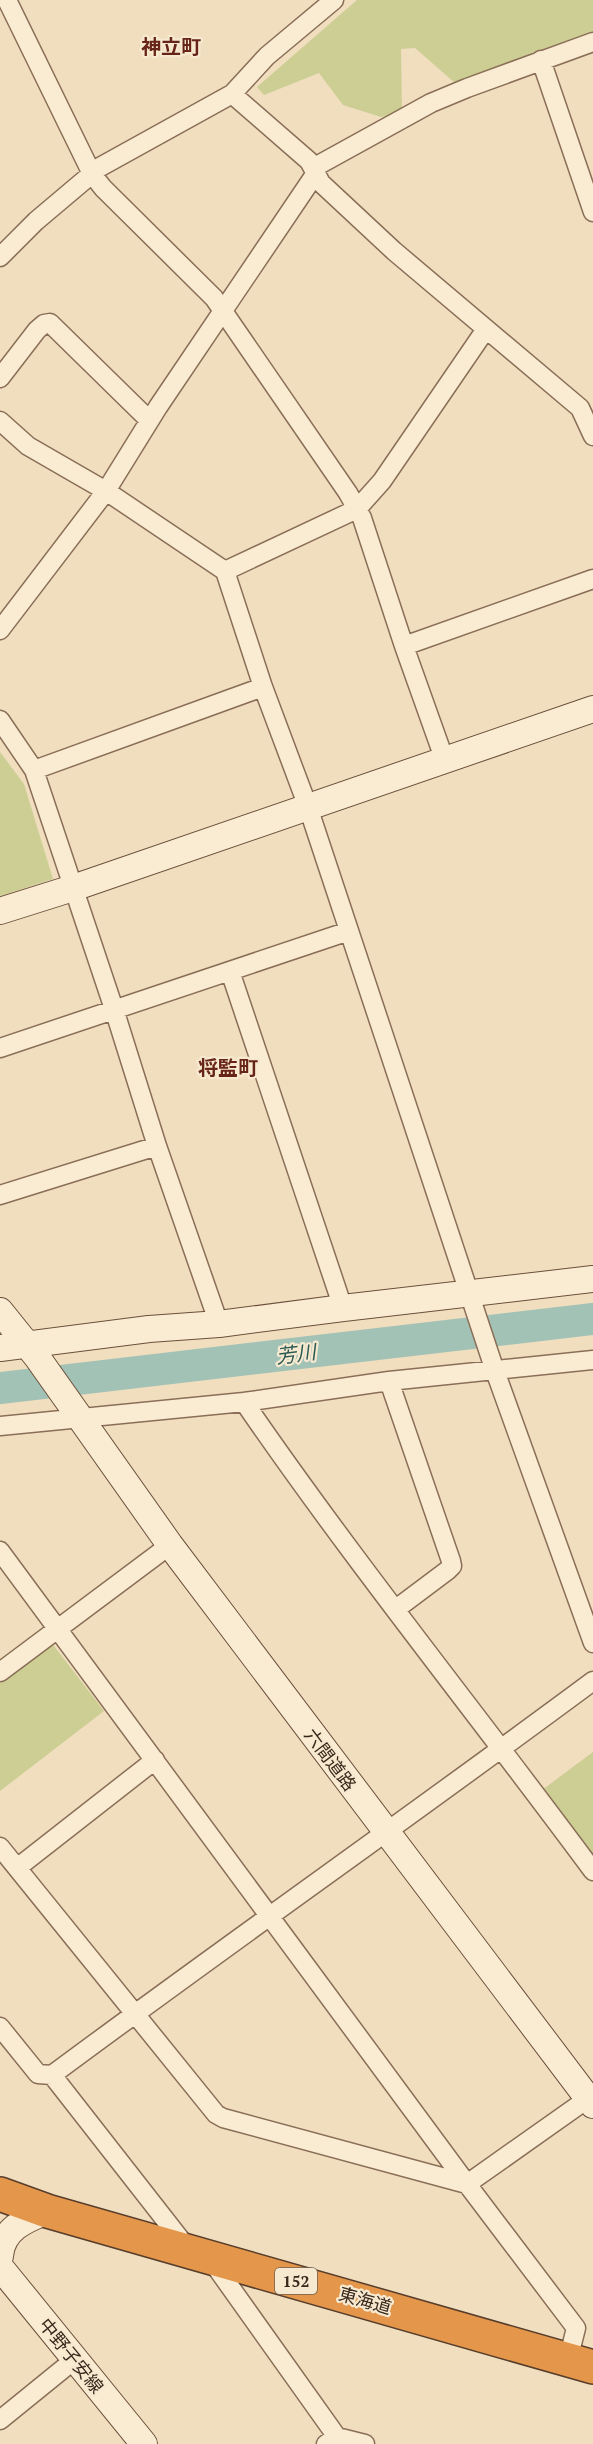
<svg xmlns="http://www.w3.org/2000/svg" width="593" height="2444" viewBox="0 0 593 2444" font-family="'PT Serif','Noto Sans JP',serif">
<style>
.green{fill:#ccce93}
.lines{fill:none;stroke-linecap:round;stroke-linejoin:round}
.river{stroke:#a3c2b6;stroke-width:32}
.street-casing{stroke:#8a6e57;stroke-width:21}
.secondary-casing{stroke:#6b4f3a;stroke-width:28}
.highway-casing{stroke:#573d2b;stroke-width:36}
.street{stroke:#faecd3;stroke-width:18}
.secondary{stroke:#faecd3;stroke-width:26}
.highway{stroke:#e4964b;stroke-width:33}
.labels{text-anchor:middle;stroke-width:4.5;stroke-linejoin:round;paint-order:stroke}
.shield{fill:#f7e9cf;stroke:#716252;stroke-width:1.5}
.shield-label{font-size:16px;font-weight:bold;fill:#38281c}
.street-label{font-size:18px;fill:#38281c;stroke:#f7e9cf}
.neighbourhood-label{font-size:20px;font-weight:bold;fill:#672419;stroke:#f7e9cf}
.water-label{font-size:20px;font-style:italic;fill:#2a5953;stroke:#f7e9cf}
</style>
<rect width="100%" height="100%" fill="#f0debf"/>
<path class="green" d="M357,0h236v36l-74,23 -64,24 -40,-35 -14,1 1,63 -21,5 -38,-12 -24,-32 -55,22 -7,-8z
M0,752l24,32 29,95 -53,17z
M45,1643l9,3 50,65 -104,80v-112z
M593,1752v109l-51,-71z"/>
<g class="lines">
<path class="river" d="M0,1388l593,-69"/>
<defs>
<path id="street" d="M7,0l85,174 11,14 111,110 134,195 14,25 42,128 41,115
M541,60l52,152
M232,94l77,67 12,22 73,68 186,157 13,28
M313,168l118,-65 36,-15 126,-46
M0,257l36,-36 64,-54 132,-73 35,-38 67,-56
M0,378l37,-48 7,-6 6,-1 99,97
M0,421l28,25 78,45 119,80 132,-62 25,-28 104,-152
M225,571l38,116 45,120 187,564 98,272
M0,630l106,-139 52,-84 158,-234
M404,646l189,-67
M0,720l34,50 80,239 43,137 62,178
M34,770l229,-83
M230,971l113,337
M0,1048l349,-117
M0,1195l157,-49
M389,1381l62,180 1,5 -4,4 -52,39
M244,1402c110,160 233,312 349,469
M0,1426l244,-24 145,-21 204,-21
M0,1551l467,633 109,144 -8,32
M0,1672l170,-127
M0,1847l216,267 7,4 244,66 126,-89
M17,1868l138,-108
M0,2027l38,47 14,1 136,174
M52,2075c179,-133 362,-261 541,-394
M211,2260l126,177
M0,2420l74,-60
M326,2444l11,-7 28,7"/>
<path id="secondary" d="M0,911l73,-23 520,-179
M0,1311l37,46 133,188 423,560
M0,1348l149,-19 70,-5 124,-16 250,-29
M0,2256c2,-27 25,-36 47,-45
M0,2267l144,177"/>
<path id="highway" d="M0,2194l47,17 546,156"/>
</defs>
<use href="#street" class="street-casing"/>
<use href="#secondary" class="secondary-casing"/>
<use href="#highway" class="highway-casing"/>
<use href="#street" class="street"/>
<use href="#secondary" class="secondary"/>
<use href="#highway" class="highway"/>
</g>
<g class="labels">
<rect class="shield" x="275" y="2268" width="42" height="26" rx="4.5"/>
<g class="shield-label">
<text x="296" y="2287">152</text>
</g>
<g class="street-label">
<text transform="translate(330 1760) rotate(53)" y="6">六間道路</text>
<text transform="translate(365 2301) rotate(16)" y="6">東海道</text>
<text transform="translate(71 2356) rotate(51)" y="6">中野子安線</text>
</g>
<g class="neighbourhood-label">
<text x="171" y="54">神立町</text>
<text x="228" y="1075">将監町</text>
</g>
<g class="water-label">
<text transform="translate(296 1354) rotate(-7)" y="7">芳川</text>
</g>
</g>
</svg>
